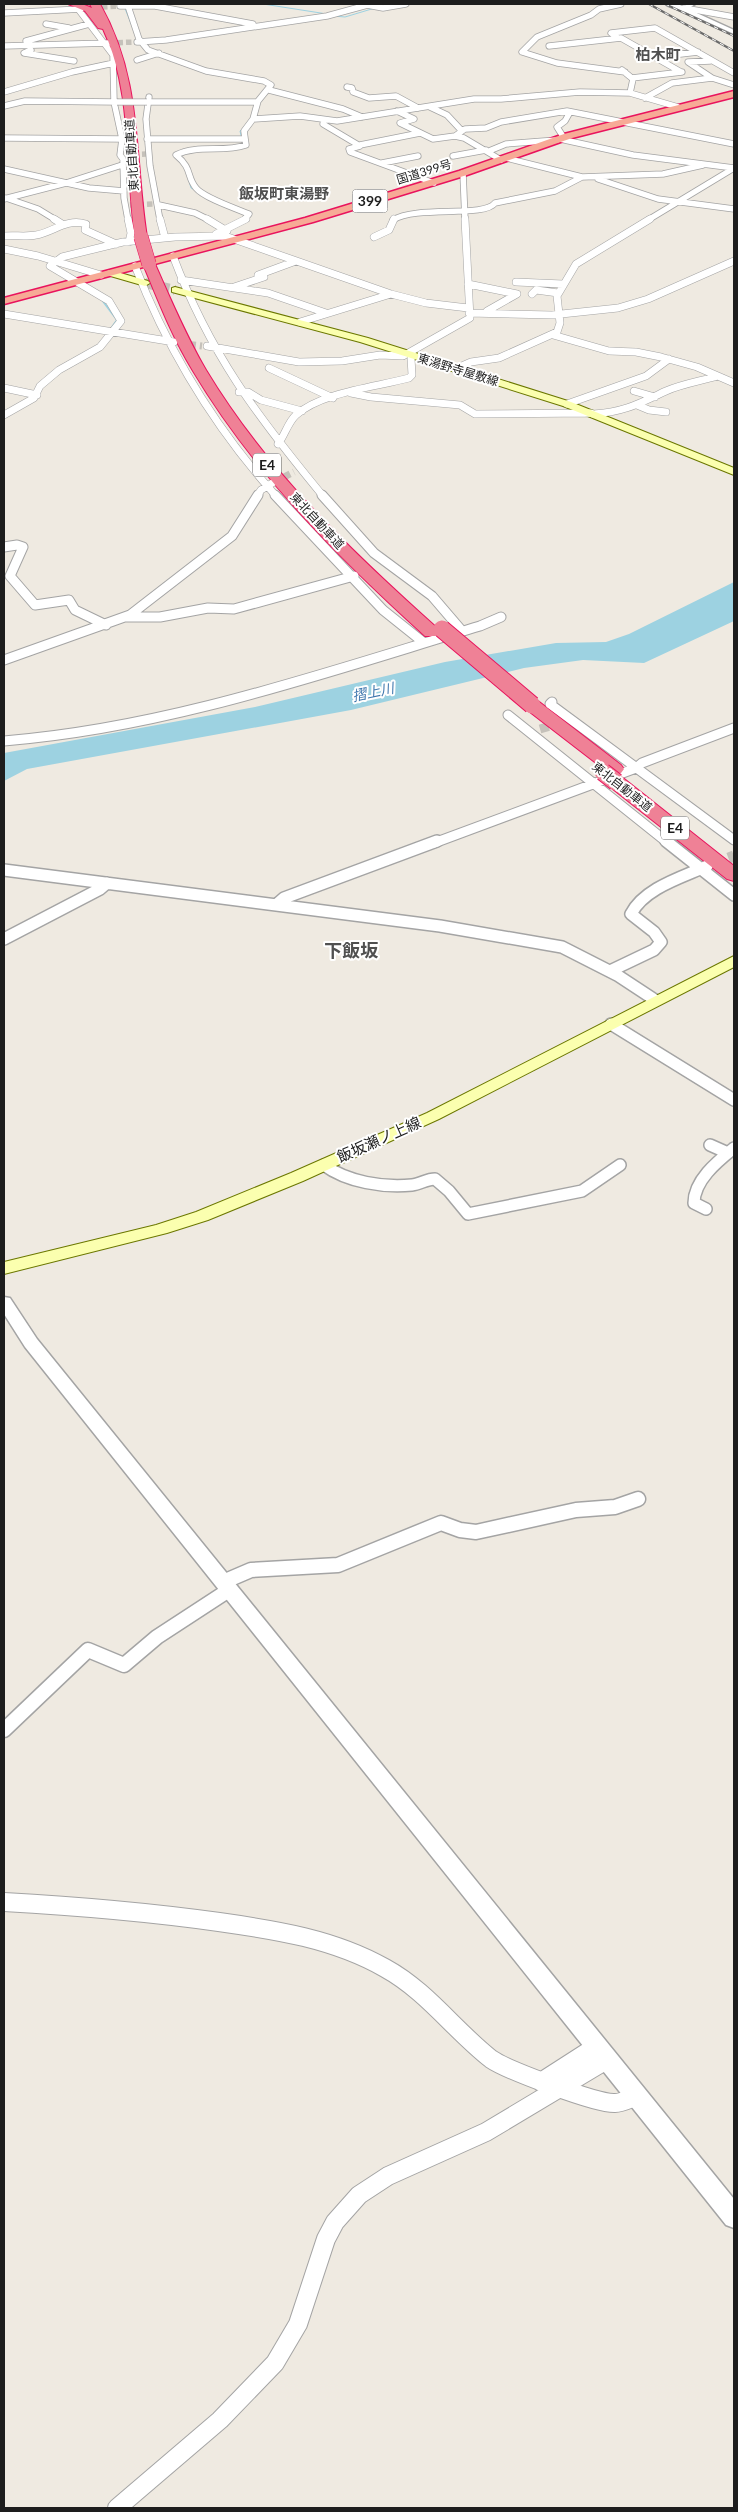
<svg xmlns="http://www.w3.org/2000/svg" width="738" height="2512" viewBox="0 0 738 2512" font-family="Lato,'Noto Sans JP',sans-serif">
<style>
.water{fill:#9dd2e1}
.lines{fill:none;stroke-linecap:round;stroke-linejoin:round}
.stream-far1{stroke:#9dd2e1;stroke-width:1}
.stream{stroke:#9dd2e1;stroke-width:2}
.minor-tunnel-far3{stroke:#c5c1ba;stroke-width:5.5;stroke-dasharray:5.5 3;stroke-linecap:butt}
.minor-tunnel-far2{stroke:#c5c1ba;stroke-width:7;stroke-dasharray:7 4;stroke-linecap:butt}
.minor-tunnel-far1{stroke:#c5c1ba;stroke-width:9;stroke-dasharray:9 4.5;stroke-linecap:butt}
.minor-tunnel{stroke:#c5c1ba;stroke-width:11;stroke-dasharray:11 5.5;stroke-linecap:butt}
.secondary-tunnel{stroke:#c5c1ba;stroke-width:10;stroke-dasharray:10 5;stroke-linecap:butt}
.minor-far5-casing{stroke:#a4a4a4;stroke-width:7}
.minor-far4-casing{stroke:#a4a4a4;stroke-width:8}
.minor-far3-casing{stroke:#a4a4a4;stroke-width:11}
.minor-far2-casing{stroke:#a4a4a4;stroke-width:14}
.minor-far1-casing{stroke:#a4a4a4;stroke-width:17}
.minor-casing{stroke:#a4a4a4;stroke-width:20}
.tertiary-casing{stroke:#a4a4a4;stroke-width:3}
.secondary-casing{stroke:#6b7700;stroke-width:2}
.trunk-casing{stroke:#e9135d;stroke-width:3}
.motorway-casing{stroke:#e9135d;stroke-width:2}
.minor-far5{stroke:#fff;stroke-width:5.5}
.minor-far4{stroke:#fff;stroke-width:7}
.minor-far3{stroke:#fff;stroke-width:9}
.minor-far2{stroke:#fff;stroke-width:11}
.minor-far1{stroke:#fff;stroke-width:14}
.minor{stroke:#fff;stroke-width:18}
.tertiary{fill:#fff;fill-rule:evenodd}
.secondary{fill:#fbffaf;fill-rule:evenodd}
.trunk{fill:#f7aa96;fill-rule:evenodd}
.motorway{fill:#ef8196;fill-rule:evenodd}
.rail-casing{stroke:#6b6b6b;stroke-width:2}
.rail{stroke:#fff;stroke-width:1;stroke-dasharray:4.5;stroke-linecap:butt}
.minor-bridge-casing{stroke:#a4a4a4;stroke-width:7;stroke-linecap:butt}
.motorway-bridge-far1-casing{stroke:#e9135d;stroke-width:15;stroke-linecap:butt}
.motorway-bridge-casing{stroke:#e9135d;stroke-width:19;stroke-linecap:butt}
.minor-bridge{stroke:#fff;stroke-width:5.5}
.motorway-bridge-far1{stroke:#ef8196;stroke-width:14}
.motorway-bridge{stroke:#ef8196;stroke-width:17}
.labels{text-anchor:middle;stroke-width:4;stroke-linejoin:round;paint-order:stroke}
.far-street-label{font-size:12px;fill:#1d1d1d;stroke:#fff}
.shield{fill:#fff;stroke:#616161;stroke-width:1}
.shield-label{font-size:14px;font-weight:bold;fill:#1d1d1d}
.far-water-label{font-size:14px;font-style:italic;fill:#3e76ad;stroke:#fff}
.far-quarter-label{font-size:15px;font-weight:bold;fill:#505050;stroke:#fff}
.street-label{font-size:15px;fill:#1d1d1d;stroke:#fff}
.quarter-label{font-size:18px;font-weight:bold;fill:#505050;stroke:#fff}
</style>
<rect width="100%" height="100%" fill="#efeae1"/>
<path class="water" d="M734,582v39l-90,42 -61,-3 -59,8 -173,42 -324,59 -23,12v-28l251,-46 190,-45 111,-19 50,-1 23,-8z"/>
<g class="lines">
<path class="stream-far1" d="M263,4l64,10
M124,6l8,20
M333,16l12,1 30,-9
M242,140l-2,-9 5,-5
M189,181l2,7 7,4"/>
<path class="stream" d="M102,300l15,20 -5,7"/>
<path class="minor-tunnel-far3" d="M85,8l35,-2
M109,43l26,-1
M125,155l21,-1
M130,205l23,-1"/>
<path class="minor-tunnel-far2" d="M178,343l24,3
M274,482l20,-10"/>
<path class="minor-tunnel-far1" d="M540,729l24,-7"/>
<path class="minor-tunnel" d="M713,864l21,-8"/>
<path class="secondary-tunnel" d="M145,283l30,7"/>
<defs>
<path id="minor-far5" d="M621,4l-22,5 -8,6 -54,22 -15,15 35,11 68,9
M669,4l14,5
M367,5l16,3 23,-4
M120,6h35l98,18
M128,6l11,33 9,11 58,21 58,10 7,4 -13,16 -5,18 -9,12 2,14c-23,8 -48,-1 -70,10 17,14 10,21 20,33 8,10 41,21 53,26l-5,6
M684,8l50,9
M78,9l35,46 1,47 8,37 -2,16 3,4 1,39 4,22
M4,13l77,-4
M46,24l23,4
M618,38l-7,-5 44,-5 79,45
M26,41l63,-17
M137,42l29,-2 161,-24 44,-12
M4,46l105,-3
M549,46l72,-8 60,34
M31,50l-7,3 50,8
M655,57l43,-5
M137,60l22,-7
M710,61l-22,1 24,16 22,7
M622,70l11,9 -3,14 48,14
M632,78l50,-6
M347,87l5,1 1,4 16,6 27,-2 22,12
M269,90l74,19 19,8
M4,92l68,-20 42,-9
M149,97l-3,22 4,47 10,54
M645,98l27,-15 40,-5
M147,102h110
M4,106l21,-5 92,1
M430,107l17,8 14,15
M397,111l17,8 -14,4 33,16 22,-3 9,2 37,22
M253,119l47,-3 37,5 137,-22h27l79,-7 50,1
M324,120l-1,4 37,22 -11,3 1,3 84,31
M455,136l10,-7 21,-1 15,-6 66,-11 167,33
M4,138l118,1
M564,138l-7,-11 8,-6 5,-9
M147,139h98
M560,139l73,16 101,13
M360,145l60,-12
M489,151l17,-7 51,-4
M453,156l33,-6
M506,158l76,19
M382,163l36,-7
M4,169l85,19 35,3
M463,173l2,47
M598,179l60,20 76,10
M6,198l32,11 18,11
M4,199l62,-16 56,-18
M159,205l36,8 14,7
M393,220c24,-15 91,-2 102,-17l60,-12 27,-14 81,-3 40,-9
M648,220l86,-52"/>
<path id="minor-far4" d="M54,219l8,5
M128,219l3,14 -2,9
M160,219l5,19
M207,219l20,12
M216,234l30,-15
M4,236c11,-1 22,1 32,-1 18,-3 30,-17 50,-11l-1,6 31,14
M374,237l15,-7 5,-11
M4,249l34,7 63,19
M173,256c37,98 84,160 150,240
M135,266c33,85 80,162 141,230
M181,280l87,13 58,20
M516,282l47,2
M468,284l49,10 -30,17
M234,287l30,-10 -6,-2 38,-14
M532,294l4,-4 22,3
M469,313l83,2 66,-7 30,-9 86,-38
M4,314l170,28
M300,322l91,-28
M553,335l56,16 27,1 25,5 36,10 37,16
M207,346l92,16 43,-1 38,-6 23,1 67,-38 -5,-99
M269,368l64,30
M455,369l16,-7 28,-4 58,-26 3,-9 -3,-27 19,-32 74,-45
M4,388l33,7
M634,391l21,6
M239,392h9l13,8 41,11
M351,393l20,4 89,8 15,9 116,-1
M567,404l79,-28 23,-17
M637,405l12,5 17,2
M593,414c31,-2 45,-10 73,-23 16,-7 35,-10 52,-15
M4,415l30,-17 6,-12 19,-16 41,-23 21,-26 -12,-20 -59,-35 12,-9 61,-15 52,-5 50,-1 166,58 35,9 42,5
M278,444c7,-9 10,-22 18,-29 26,-23 80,-28 113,-37l3,-3 -1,-17 2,-2
M257,496l4,-6 13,-8"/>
<path id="minor-far3" d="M275,495l108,115 40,32
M322,495l52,58 58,43 30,35
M4,547l13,-2 6,2 -13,29 25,29 34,-5 6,10 31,15
M126,617h34l48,-9 26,1 120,-33
M4,660l126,-45 102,-79 26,-41
M552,702l-2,2 184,136
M508,715l160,128
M4,741c163,-13 320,-68 476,-115l21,-9
M434,843l202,-75 6,-5 92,-35"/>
<path id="minor-far2" d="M666,841l68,54
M4,870l436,56 122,21 55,28 38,25
M276,905l8,-7 153,-57
M4,939l96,-50 7,-6
M610,971l44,-21 7,-8 -7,-10 -23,-18c13,-26 52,-37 76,-48
M611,1024l123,76
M710,1145l18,8
M324,1165c23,17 60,23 88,20 8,-1 15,-6 23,-6l14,12 19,23 114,-23 38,-26
M706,1209l-12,-6c0,-23 24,-42 40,-55"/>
<path id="minor-far1" d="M223,1582l28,-12 87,-5 103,-42 19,7 16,2 100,-22 39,-3 23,-8
M4,1730l84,-80 36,15 33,-28 72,-47"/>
<path id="minor" d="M4,1902c72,4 143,10 215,20 57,8 115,17 166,46 42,23 69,62 106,91 16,11 106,45 124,44 7,0 16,-5 22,-7
M541,2082l56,-36
M117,2508l103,-88 55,-57 23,-39 28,-85 9,-17 24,-27 29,-19 98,-44 122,-73"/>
<path id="tertiary" d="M688,4h7l-7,5 46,21v4l-53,-24v-2z
M4,1297l6,1 27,41 697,860v29l-8,-3 -701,-878 -21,-33z"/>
<path id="secondary" d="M110,270l38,11 2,2 -5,3 -38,-11v-4z
M175,287l193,51 203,64 163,66v7l-171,-69 -203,-64 -188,-50v-4z
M734,956v11l-295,152 -136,62 -95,39 -41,13 -163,41v-12l152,-37 40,-13 95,-39 136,-60z"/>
<path id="trunk" d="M734,91v6l-162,41 -105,37 -154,47 -309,82v-6l301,-80 154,-47 105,-37z"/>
<path id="motorway" d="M68,4h14l10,4 -2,-4h10c43,76 34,150 47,233l-2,3 -4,1 -6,-4c-10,-68 -2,-145 -32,-208l-5,-1 -13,-17z
M149,260l6,4c16,36 31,72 51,106 60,100 145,181 231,258l2,4 -2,4h-12c-88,-80 -171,-163 -232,-265 -21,-34 -35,-71 -50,-107z
M532,700l6,1 83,64 3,4 -3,4h-12l-83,-64 -3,-4 3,-4z
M616,776l7,2 111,88v15l-7,-2 -118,-93 -2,-4 2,-4z"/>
</defs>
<use href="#minor-far5" class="minor-far5-casing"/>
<use href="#minor-far4" class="minor-far4-casing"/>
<use href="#minor-far3" class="minor-far3-casing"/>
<use href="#minor-far2" class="minor-far2-casing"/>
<use href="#minor-far1" class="minor-far1-casing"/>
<use href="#minor" class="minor-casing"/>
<use href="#tertiary" class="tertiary-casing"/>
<use href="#secondary" class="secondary-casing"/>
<use href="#trunk" class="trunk-casing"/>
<use href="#motorway" class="motorway-casing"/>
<use href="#minor-far5" class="minor-far5"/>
<use href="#minor-far4" class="minor-far4"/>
<use href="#minor-far3" class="minor-far3"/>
<use href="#minor-far2" class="minor-far2"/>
<use href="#minor-far1" class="minor-far1"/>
<use href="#minor" class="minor"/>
<use href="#tertiary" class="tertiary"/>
<use href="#secondary" class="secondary"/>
<use href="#trunk" class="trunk"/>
<use href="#motorway" class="motorway"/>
<defs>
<path id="rail" d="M649,4l85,47
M665,4l69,32"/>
</defs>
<use href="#rail" class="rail-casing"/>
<use href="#rail" class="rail"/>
<defs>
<path id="minor-bridge" d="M117,102h30"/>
<path id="motorway-bridge-far1" d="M141,237l8,27"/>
<path id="motorway-bridge" d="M442,629l90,76
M603,772l13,10"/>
</defs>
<use href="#minor-bridge" class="minor-bridge-casing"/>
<use href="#motorway-bridge-far1" class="motorway-bridge-far1-casing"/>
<use href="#motorway-bridge" class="motorway-bridge-casing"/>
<use href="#minor-bridge" class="minor-bridge"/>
<use href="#motorway-bridge-far1" class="motorway-bridge-far1"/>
<use href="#motorway-bridge" class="motorway-bridge"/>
</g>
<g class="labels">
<g class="far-street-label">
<text transform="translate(132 155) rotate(-94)" y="4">東北自動車道</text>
<text transform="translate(424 172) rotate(-17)" y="4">国道399号</text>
<text transform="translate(458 370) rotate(17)" y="4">東湯野寺屋敷線</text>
<text transform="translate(317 521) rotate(47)" y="4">東北自動車道</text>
<text transform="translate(622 787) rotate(38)" y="4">東北自動車道</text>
</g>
<g class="shield">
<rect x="352.5" y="189.5" width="35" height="23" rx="4"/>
<rect x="253" y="453.5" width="28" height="23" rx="4"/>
<rect x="661" y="816.5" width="28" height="23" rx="4"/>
</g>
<g class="shield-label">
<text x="370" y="206">399</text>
<text x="267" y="470">E4</text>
<text x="675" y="833">E4</text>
</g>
<g class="far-water-label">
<text transform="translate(373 692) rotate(-12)" y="5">摺上川</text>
</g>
<g class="far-quarter-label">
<text x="658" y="60">柏木町</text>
<text x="284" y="199">飯坂町東湯野</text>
</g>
<g class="street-label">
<text transform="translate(379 1140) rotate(-24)" y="5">飯坂瀬ノ上線</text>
</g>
<g class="quarter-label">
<text x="351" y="957">下飯坂</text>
</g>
</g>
<rect width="738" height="2512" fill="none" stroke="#1d1d1d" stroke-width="10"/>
</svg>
